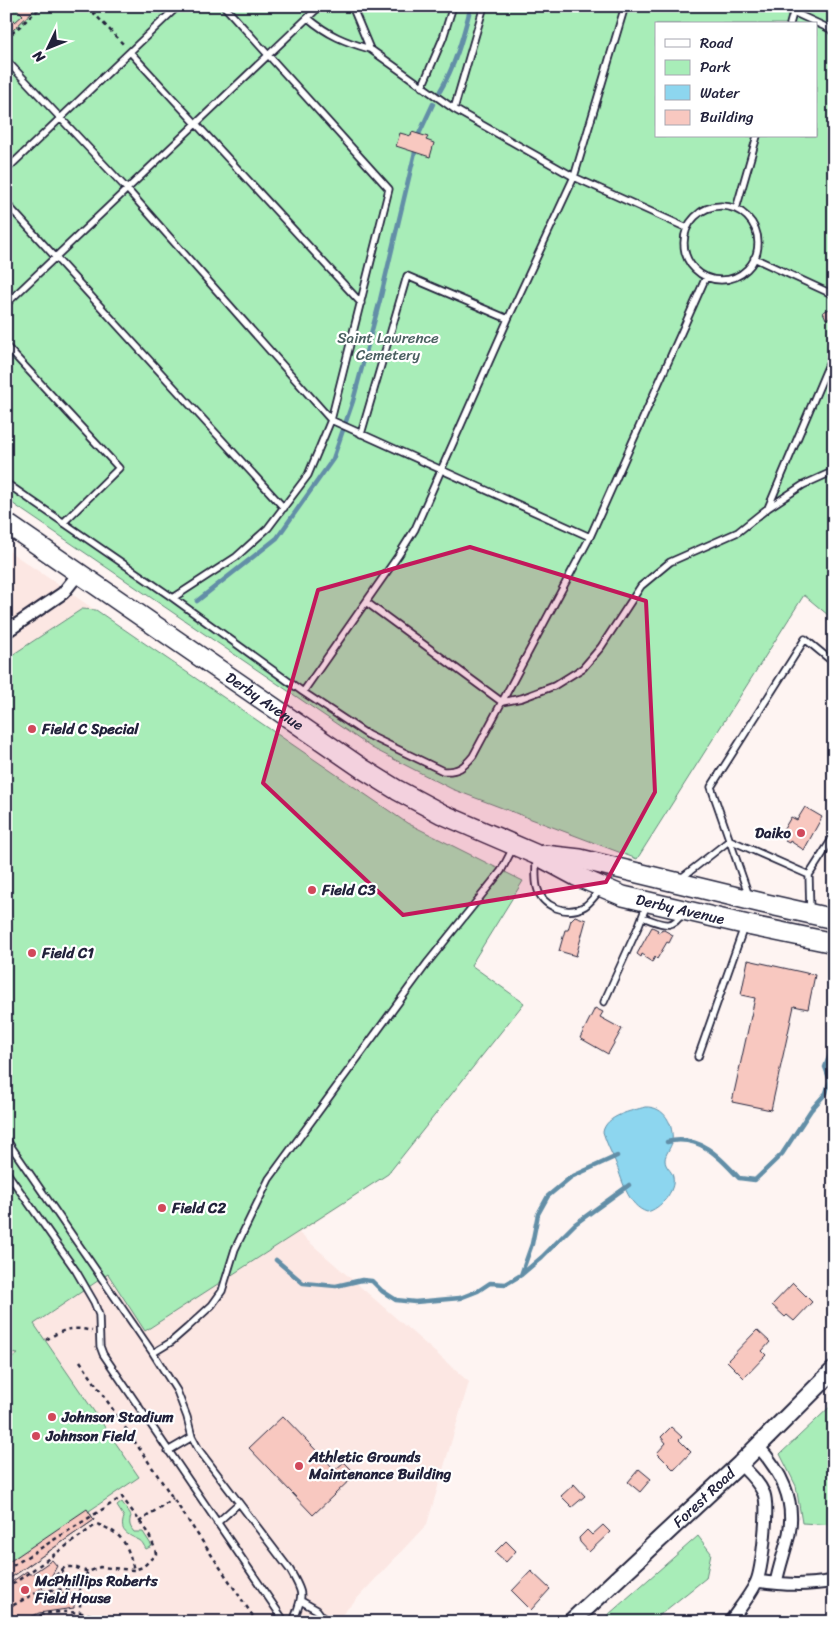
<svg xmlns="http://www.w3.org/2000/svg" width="840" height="1628" viewBox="0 0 840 1628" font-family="Sriracha,sans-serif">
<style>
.built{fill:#fce7e3}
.green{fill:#a8edb8;stroke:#65887a;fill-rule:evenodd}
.water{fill:#8dd6ef;stroke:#628ea7}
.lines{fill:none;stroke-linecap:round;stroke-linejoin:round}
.stream{stroke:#628ea7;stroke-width:4.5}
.building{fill:#f8c8c0;stroke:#22223b}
.service-casing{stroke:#22223b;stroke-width:9}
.minor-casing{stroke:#22223b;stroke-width:15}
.secondary-casing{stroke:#22223b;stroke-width:20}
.trunk-casing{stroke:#22223b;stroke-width:22}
.path{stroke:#22223b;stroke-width:2.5;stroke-dasharray:4 4;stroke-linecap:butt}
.service{stroke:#fff;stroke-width:5.5}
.minor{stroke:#fff;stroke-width:11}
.secondary{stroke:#fff;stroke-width:16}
.trunk{stroke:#fff;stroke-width:19}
.marked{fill:#c2185b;fill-opacity:0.2;stroke:#c2185b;stroke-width:4;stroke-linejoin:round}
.poi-dot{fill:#d1495b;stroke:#fff;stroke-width:2}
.labels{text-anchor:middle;stroke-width:4.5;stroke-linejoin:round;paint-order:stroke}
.park-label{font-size:15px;fill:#4a5f60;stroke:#fff}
.street-label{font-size:15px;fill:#22223b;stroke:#fff}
.poi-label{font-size:15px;font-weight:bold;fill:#22223b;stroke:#fff;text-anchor:start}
</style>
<rect width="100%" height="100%" fill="#fef4f2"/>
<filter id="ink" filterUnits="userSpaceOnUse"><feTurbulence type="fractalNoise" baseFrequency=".02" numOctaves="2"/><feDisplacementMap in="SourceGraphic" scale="10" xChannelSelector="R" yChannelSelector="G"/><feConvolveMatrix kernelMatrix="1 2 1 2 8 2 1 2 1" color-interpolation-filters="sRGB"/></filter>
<g filter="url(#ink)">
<path class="built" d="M6,549l401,274 116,58 -52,84 53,38 -136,171 -89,59 170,149 -42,142 -92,98h-329z"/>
<path class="green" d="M10,6h824v614l-30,-25 -167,264 -185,-70 -80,-41 -366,-249v-489zM656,24h160v112h-160z
M82,609l14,1 311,213 116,58 -52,84 53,38 -136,171 -243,157 -37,-57 -74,50 105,153 -50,34 5,9 -88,61v-219l12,-8 -8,-1 -4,-4v-690z
M834,1403v122l-32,-2 -6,-37 -16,-32z
M122,1502l9,14c-2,6 -2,10 3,16h9l9,14 -6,3c-2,-3 -4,-8 -7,-9 -12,-6 -20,-8 -15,-23l-7,-11z
M698,1536l13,17 -5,25 -55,44h-51z"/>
<path class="water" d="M645,1107c20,-1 29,18 27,35 -1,6 -7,12 -7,18 0,8 7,10 8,17 3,14 -13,32 -26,35 -20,-6 -25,-34 -32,-51 -4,-9 -9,-19 -12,-29 3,-17 29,-21 42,-25z"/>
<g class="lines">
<path class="stream" d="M440,91c16,-27 23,-55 31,-85
M419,134l14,-30
M197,601l80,-63 56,-79 20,-58 27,-101 35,-148
M667,1142c32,-8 52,14 72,36l16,2 27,-26 29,-44 15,-17 4,-13 -5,-13 9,-22
M276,1260l27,23 33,3 26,-6 10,1 10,10 14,9 19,2 45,-4 18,-7 12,-8 16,1 15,-9 21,-18 33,-33 54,-39
M521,1275l11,-31 6,-30 10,-18 23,-19 46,-21"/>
</g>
<path class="building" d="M14,6h24l-27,26 -5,-5v-15l9,10 8,-7z
M412,132l16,5 -2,3 8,3 -4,14 -34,-11 4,-13 11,3z
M834,307v8l-8,4 -3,-7z
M805,807l17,10 -18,33 -14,-9 -1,2 -4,-2 2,-3 -6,-4 10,-17 6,3z
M575,916l11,4 -10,36 -17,-5 6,-21h3l3,-10z
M652,927l6,3 -1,2 2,1 3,-4 11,6 -4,8 -2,-1 -10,17 -2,-2 -3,5 -8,-5 1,-1 -3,-2 -1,3 -4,-3z
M748,960l67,15 -7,34 -14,-3 -23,104 -39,-8 23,-104 -14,-3z
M595,1008l8,4 -3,5 22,12 -14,25 -28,-16z
M793,1283l19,19 -18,19 -7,-6 -2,2 -13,-12z
M757,1330l13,12 -8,9 4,4 -22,23 -17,-17z
M283,1416l52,54 9,-8 12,12 -43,41 -64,-67z
M671,1427l11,10 -3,3 12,12 -17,18 -17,-17 9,-10 -5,-6z
M639,1469l12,10 -11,13 -12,-10z
M574,1484l11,12 -13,11 -11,-11z
M87,1509l7,11 -88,61v-17z
M603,1525l7,7 -21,20 -9,-10 -1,-4 8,-8 5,5z
M506,1541l10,10 -10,11 -11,-10z
M52,1560l5,6 -6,11 -11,7 6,11 13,-2 15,1v14l-35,5 -19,9h-14v-36l21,-15 2,3h3z
M531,1571l19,18 -19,21 -19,-19z"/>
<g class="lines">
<defs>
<path id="service" d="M352,6l18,43 84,60 120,68 113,51
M780,6l50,23 4,4
M308,18c20,17 37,24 62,31
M790,24l5,-18
M130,52l231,251
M6,60l121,129 204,231 259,117
M422,87l21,-49 10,-32
M454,109l30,-103
M6,170l172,-164
M6,203l278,305
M684 243a37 37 0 1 1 74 0a37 37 0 1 1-74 0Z
M736,209l21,-73
M754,258l80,37
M6,304l314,-298
M6,346l113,122 -56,55
M361,434l46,-158 101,43
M6,483l167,115 130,94 65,43 75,36c15,1 21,-4 30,-15l117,-219 116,-260
M768,508l66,-156
M173,598l63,-41 32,-29 40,-53 23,-55 58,-231 -165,-183
M366,602l136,100 20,-4 32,-12 29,-18 18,-21 40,-61 29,-24 68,-30 30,-24 35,-23 31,-14
M303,692l95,-136 17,-27 93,-210 66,-142 51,-171
M536,859c0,9 -1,19 1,28 5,21 31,29 48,19 6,-4 11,-12 16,-17
M680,879l50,-39 79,35
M749,896l-38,-109 94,-148 29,24
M810,912l-1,-37 25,-39
M642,917c19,6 30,15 41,-5
M604,1002l35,-77 8,-21
M698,1057l46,-130
M6,1139l147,214 24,38 10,26 5,20 7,13 91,120c15,26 13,24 3,52
M6,1171l70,100 18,31 5,13 1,31 3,8 182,268
M153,1353l18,-11 16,-14 25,-23 10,-14 13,-42 34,-70 159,-217 73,-91 12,-23
M168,1451l24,-14
M217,1523l22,-20
M301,1601l16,9 9,12"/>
<path id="minor" d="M6,632l57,-39 16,-20
M758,1446c22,25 38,53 31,88 -4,17 -10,33 -13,49
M757,1581c29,4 48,5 77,0
M730,1622c9,-13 19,-25 26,-39 6,-12 13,-76 8,-89 -5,-12 -15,-21 -24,-30"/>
<g id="secondary">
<path id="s1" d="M571,1622l169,-158 94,-94"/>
</g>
<g id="trunk">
<path id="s2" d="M6,523l357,246 34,21 45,24 93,40 41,22 47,20 129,30 82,17"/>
<path d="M544,855l36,4 182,44 72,16"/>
</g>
</defs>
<use href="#service" class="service-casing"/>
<use href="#minor" class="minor-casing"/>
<use href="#secondary" class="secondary-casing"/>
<use href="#trunk" class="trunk-casing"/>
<path class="path" d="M87,6l37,39
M6,39l36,-33
M46,1340c17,-11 26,-14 46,-9
M80,1361l177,261
M139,1522l34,-24
M62,1569l6,20
M6,1570l116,-73c11,16 31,38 34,57l-13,13 -9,3 -34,-3 -12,5 -8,12v30
M6,1589l91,-65c27,10 30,20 37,46
M38,1592l27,-25h9l14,5
M6,1609l30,-16 15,-3 19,-1 10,-5
M25,1622c6,-3 12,-6 19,-8 20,-4 49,-2 68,8"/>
<use href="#service" class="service"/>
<use href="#minor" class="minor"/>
<use href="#secondary" class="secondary"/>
<use href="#trunk" class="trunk"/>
</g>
</g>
<path class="marked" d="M470,547l176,54 9,191 -49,90 -203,33 -140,-132 55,-193z"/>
<g class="poi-dot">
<circle cx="32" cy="729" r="5"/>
<circle cx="801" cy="833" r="5"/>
<circle cx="312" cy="890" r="5"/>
<circle cx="32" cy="953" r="5"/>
<circle cx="162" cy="1208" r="5"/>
<circle cx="52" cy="1417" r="5"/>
<circle cx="36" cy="1436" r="5"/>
<circle cx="299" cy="1466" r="5"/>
<circle cx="25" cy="1590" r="5"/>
</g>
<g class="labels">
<g class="park-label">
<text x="388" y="343">Saint Lawrence<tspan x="388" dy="17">Cemetery</tspan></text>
</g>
<g class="street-label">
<text dy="5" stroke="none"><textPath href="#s2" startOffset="314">Derby Avenue</textPath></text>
<text dy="5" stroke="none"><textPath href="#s2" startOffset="782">Derby Avenue</textPath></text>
<text dy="5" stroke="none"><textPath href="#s1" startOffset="182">Forest Road</textPath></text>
</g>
<g class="poi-label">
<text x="42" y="734">Field C Special</text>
<text x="791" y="838" text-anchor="end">Daiko</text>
<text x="322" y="895">Field C3</text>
<text x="42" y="958">Field C1</text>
<text x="172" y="1213">Field C2</text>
<text x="62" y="1422">Johnson Stadium</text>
<text x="46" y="1441">Johnson Field</text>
<text x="309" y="1462">Athletic Grounds<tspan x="309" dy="17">Maintenance Building</tspan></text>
<text x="35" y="1586">McPhillips Roberts<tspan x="35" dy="17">Field House</tspan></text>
</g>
</g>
<rect width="840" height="1628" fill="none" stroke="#fff" stroke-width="25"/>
<rect x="12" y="12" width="815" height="1603" fill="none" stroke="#22223b" stroke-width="2" filter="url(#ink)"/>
<rect x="655" y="22" width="162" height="115" fill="#ffffff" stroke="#a7a7b1"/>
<rect x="665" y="39" width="25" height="8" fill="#ffffff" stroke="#a7a7b1"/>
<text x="700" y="48" font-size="15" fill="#22223b">Road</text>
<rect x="665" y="60" width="25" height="15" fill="#a8edb8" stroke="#a7a7b1"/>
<text x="700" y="72" font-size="15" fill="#22223b">Park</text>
<rect x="665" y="85" width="25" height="15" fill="#8dd6ef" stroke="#a7a7b1"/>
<text x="700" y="98" font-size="15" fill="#22223b">Water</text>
<rect x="665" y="110" width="25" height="15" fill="#f8c8c0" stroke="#a7a7b1"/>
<text x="700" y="122" font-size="15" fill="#22223b">Building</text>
<g transform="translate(48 48) rotate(227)" stroke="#ffffff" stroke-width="4" paint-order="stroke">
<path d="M0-4L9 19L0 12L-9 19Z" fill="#22223b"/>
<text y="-8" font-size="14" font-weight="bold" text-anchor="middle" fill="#22223b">N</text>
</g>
</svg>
